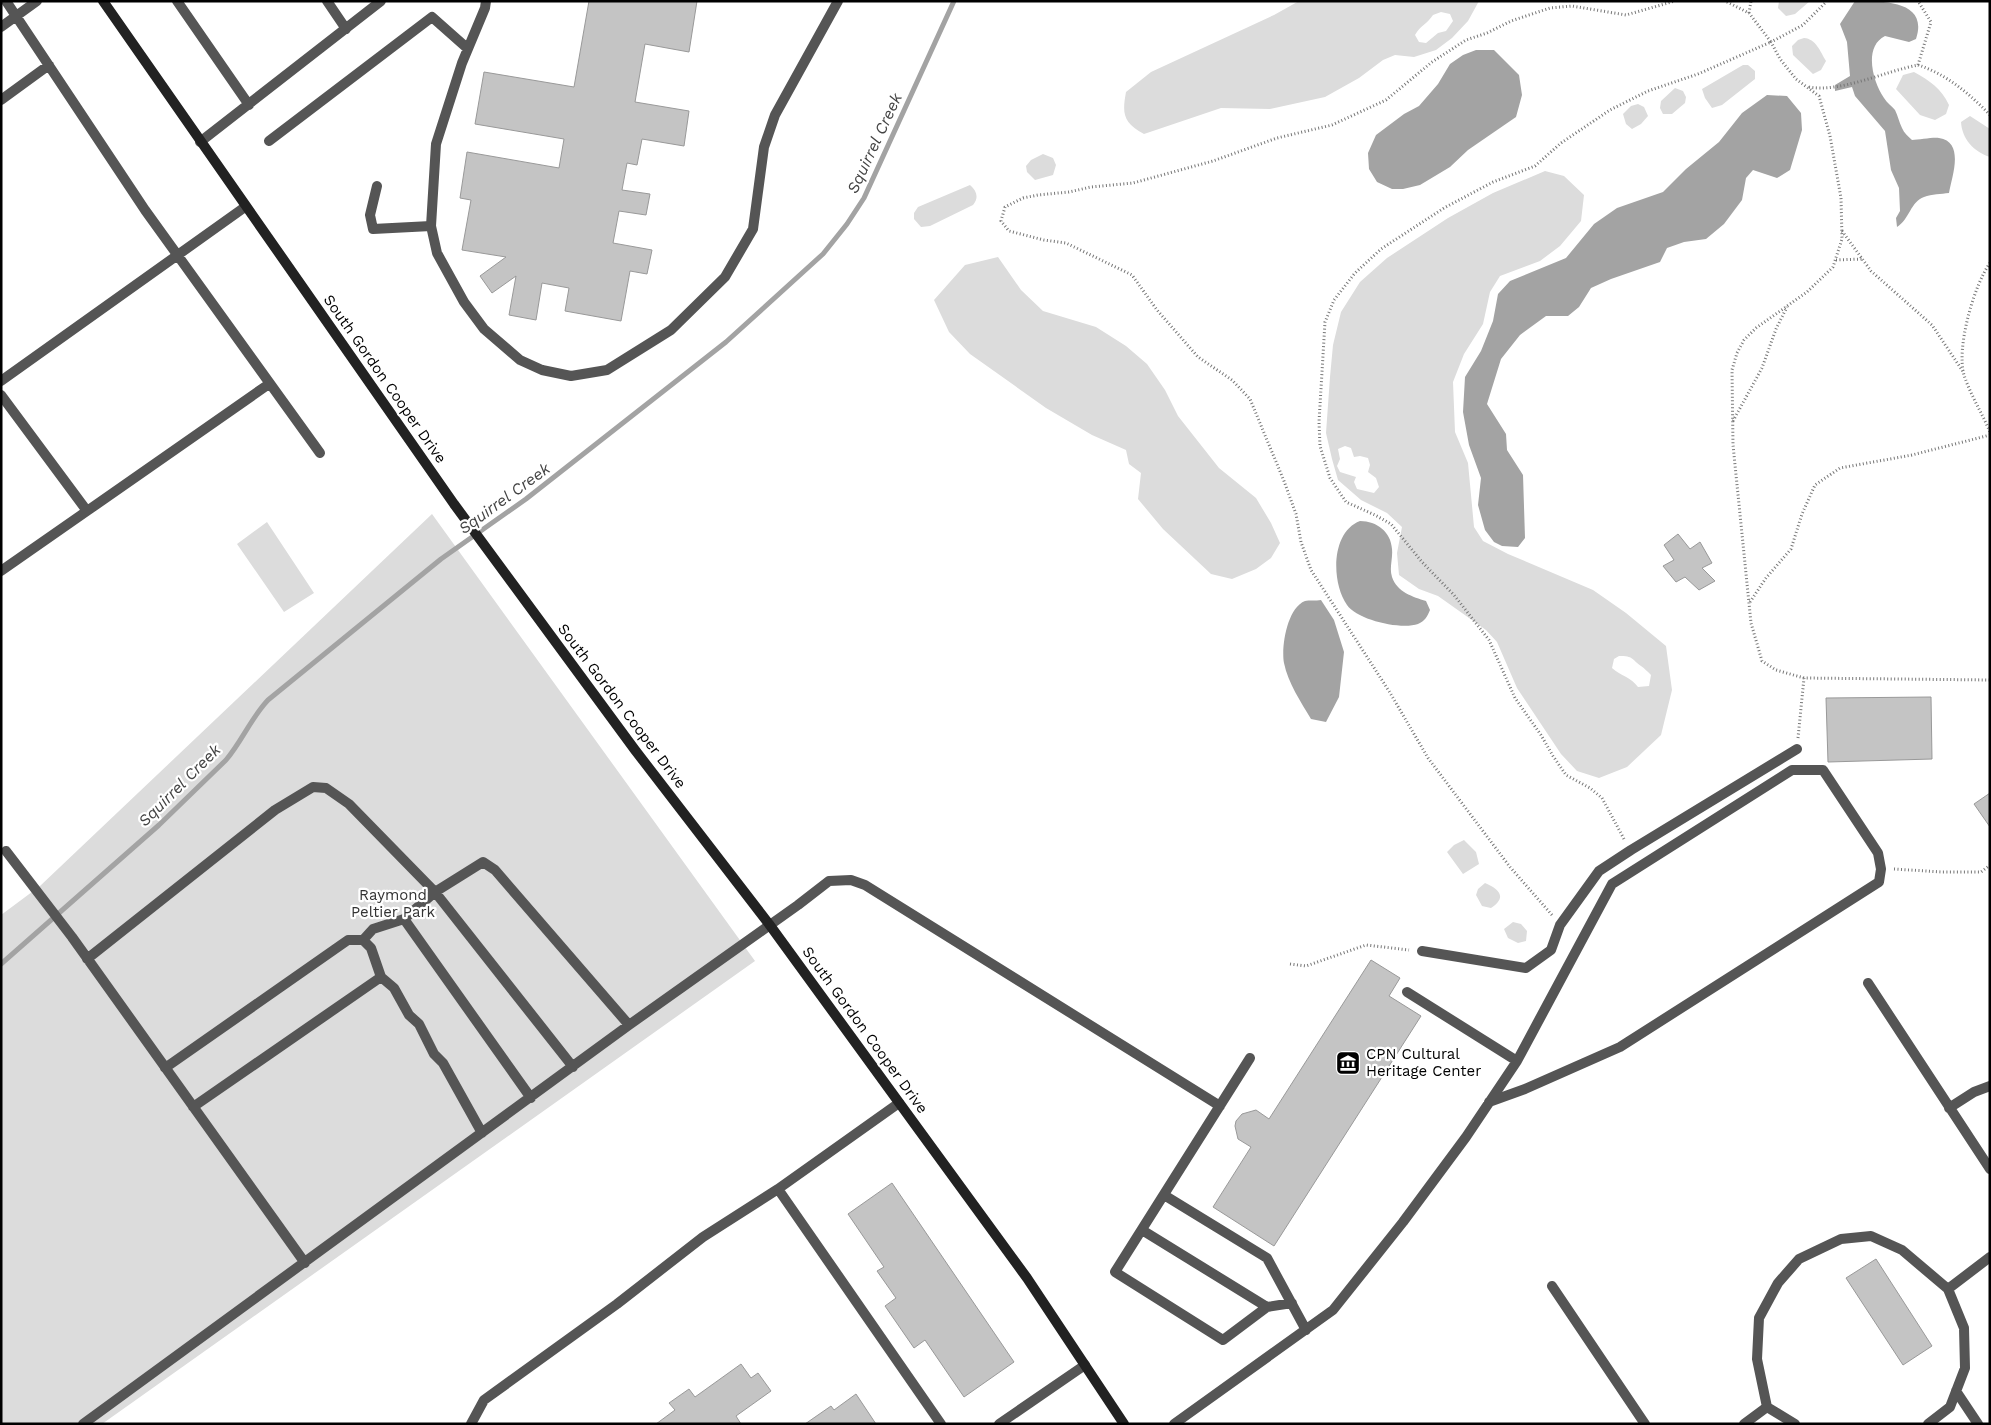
<svg xmlns="http://www.w3.org/2000/svg" width="1991" height="1425" viewBox="0 0 1991 1425" font-family="'Work Sans',sans-serif">
<style>
.green{fill:#dcdcdc;fill-rule:evenodd}
.water{fill:#a3a3a3}
.lines{fill:none;stroke-linecap:round;stroke-linejoin:round}
.stream{stroke:#a3a3a3;stroke-width:5}
.building{fill:#c4c4c4;stroke:#999}
.path{stroke:#777;stroke-width:3;stroke-dasharray:1 2.5;stroke-linecap:butt}
.lane{stroke:#555;stroke-width:10}
.street{stroke:#555;stroke-width:10}
.secondary{stroke:#222;stroke-width:10}
.labels{text-anchor:middle;stroke-width:4.5;stroke-linejoin:round;paint-order:stroke}
.street-label{font-size:15px;fill:#000;stroke:#fff}
.park-label{font-size:15px;fill:#333;stroke:#fff}
.poi-label{font-size:15px;fill:#000;stroke:#fff;text-anchor:start}
.water-label{font-size:16px;font-style:italic;fill:#444;stroke:#fff}
</style>
<rect width="100%" height="100%" fill="#fff"/>
<path class="green" d="M1299,1h180l-11,20 -16,17 -16,12 -22,7 -19,-2 -12,5 -24,18 -34,19 -55,12 -49,-1 -77,26c-21,-12 -22,-20 -18,-42l25,-20 123,-57zM1441,12l9,2 3,7 -7,10 -8,2 -12,10 -7,-1 -4,-7c5,-9 12,-11 18,-20z
M1779,1h31l-15,13 -9,2 -8,-8z
M1804,38c12,1 16,13 22,23l-5,9 -8,4 -20,-19 -1,-9 6,-6z
M1743,65h5l7,6v8l-33,26 -10,3 -7,-10 -3,-9z
M1914,72c16,9 27,16 35,33l-3,9 -11,6 -15,-5 -24,-26 7,-14z
M1675,88l8,3 3,6 -1,6 -13,11h-9l-3,-6 1,-7z
M1638,104l6,3 4,9 -7,8 -9,5 -6,-5 -3,-10 8,-8z
M1970,116l20,13v28c-16,-5 -28,-18 -29,-35z
M1043,154l10,4 3,7 -3,10 -18,5 -8,-8 -1,-6 5,-6z
M1545,171l19,5 20,19 -3,26 -21,25 -20,15 -40,15 -10,16 -7,32 -19,30 -11,28 2,50 13,31 6,64 9,14 25,13 85,36 33,23 40,33 6,44 -11,45 -34,32 -28,11 -22,-7 -16,-17 -44,-66 -20,-46 -11,-12 -48,-34 -19,-7 -20,-14 -2,-22 5,-26 -15,-14 -26,-13 -23,-20 -6,-21 -6,-26 4,-56 3,-32 8,-33 19,-30 27,-24 61,-40 45,-25zM1345,446l6,2 3,9 6,-1 8,2 2,7 -2,7 8,6 3,9 -5,6 -17,-4 -3,-7 2,-5 -16,-5 -3,-6 3,-7 -2,-10zM1619,656c15,0 12,3 22,10 4,3 6,5 10,9l-2,11 -11,1c-7,-10 -17,-11 -26,-19l2,-9z
M970,185c7,6 9,13 3,20l-43,21 -9,1 -7,-8v-6l4,-6z
M998,257l23,33 22,21 53,16 30,19 21,18 18,26 13,26 41,52 37,30 15,25 9,20 -9,15 -15,11 -24,10 -21,-5 -48,-45 -25,-30 3,-26 -12,-9 -3,-14 -34,-15 -46,-27 -76,-54 -21,-22 -15,-32 31,-35z
M432,514l323,447 -653,463h-101v-509l39,-29z
M267,522l47,71 -30,19 -47,-68z
M1464,840l12,12 3,12 -16,10 -16,-22 7,-7z
M1485,883c15,6 22,15 6,25l-9,-2 -6,-11 2,-6z
M1513,922l8,2 6,7 -1,10 -8,2 -10,-5 -4,-9z"/>
<path class="water" d="M1855,1c27,0 74,-1 61,38l-7,3 -24,-6c-22,11 -12,46 -1,62 3,5 8,8 11,12 3,6 4,12 7,18 2,5 6,8 10,12 7,0 21,-3 27,-2 26,4 13,38 10,55 -8,1 -17,1 -25,4 -13,4 -15,23 -27,30l-1,-9 4,-7 -1,-23 -8,-18 -6,-39 -30,-35 -3,-9 -17,4v-6l15,-9 -3,-34 -7,-18z
M1476,50h18l25,25 3,20 -6,22 -48,33 -18,17 -30,18 -17,4h-11l-15,-7 -8,-13 -1,-16 8,-18 28,-21 15,-8 19,-22 12,-20 13,-9z
M1767,95l20,1 14,17 1,17 -12,40 -13,8 -24,-8 -7,8 -4,22 -18,24 -18,15 -22,3 -17,6 -7,14 -49,17 -20,9 -12,19 -11,9h-22l-26,19 -19,24 -14,45 19,30 1,16 16,25 2,63 -7,9 -16,-1 -8,-4 -9,-12 -7,-25 3,-27 -12,-33 -6,-33 2,-35 16,-26 12,-30 5,-27 12,-13 56,-23 28,-34 23,-16 46,-16 23,-23 33,-27 23,-29z
M1360,521c17,0 31,11 32,28 1,10 -3,19 0,28 5,15 21,20 34,24l4,9c-3,7 -5,11 -12,14 -17,6 -61,-4 -71,-19 -16,-23 -16,-73 13,-84z
M1321,600l13,20 10,32 -5,45 -13,25 -15,-3c-10,-17 -23,-36 -27,-56 -3,-16 3,-55 21,-62 4,-1 11,0 16,-1z"/>
<g class="lines">
<path class="stream" d="M1,964l158,-139 67,-65c16,-19 25,-42 42,-60l173,-141 85,-60 200,-157 97,-88 24,-30 17,-26 90,-197"/>
</g>
<path class="building" d="M589,1h108l-8,51 -44,-8 -10,58 54,9 -5,35 -42,-7 -5,26 -10,-2 -5,27 28,4 -4,21 -27,-4 -6,32 39,7 -5,24 -17,-3 -9,50 -56,-10 4,-23 -27,-5 -6,37 -27,-5 7,-39 -24,17 -12,-17 26,-19 -44,-7 9,-50 -11,-2 7,-46 92,16 5,-29 -89,-15 9,-52 90,15z
M1678,534l12,15 10,-7 12,21 -10,5 13,13 -16,9 -14,-13 -9,5 -13,-16 11,-6 -10,-15z
M1931,697l1,62 -104,3 -2,-64z
M1990,793v34l-16,-23z
M1371,960l29,18 -11,18 32,20 -147,230 -61,-39 38,-60 -13,-8 -3,-13 1,-5 6,-7 14,-4 13,9z
M892,1183l122,179 -50,35 -39,-57 -11,8 -29,-42 11,-8 -19,-27 7,-4 -36,-53z
M1876,1259l56,87 -29,19 -57,-87z
M741,1364l10,14 7,-5 13,18 -35,25 5,8h-85l19,-14 -6,-7 20,-14 6,8z
M856,1394l20,30h-71l26,-18 3,4z"/>
<g class="lines">
<path class="path" d="M1749,13l2,-12
M1918,65c28,9 52,29 72,50
M1809,87c31,6 77,-16 109,-22l13,-43 -13,-21
M1842,231l29,40 61,54 32,48
M1836,260l26,-1
M1990,263c-16,22 -34,85 -26,112 6,19 18,38 26,57
M1733,421l29,-53 14,-39 11,-22
M1750,602l16,-24 25,-29 11,-35 13,-29 25,-17 72,-13 78,-20
M1804,678l-28,-8 -14,-9 -11,-38 -18,-178 -1,-75 5,-17 7,-13 12,-12 51,-36 26,-25 9,-28 -1,-41 -11,-62 -11,-40 -23,-17 -16,-20 -9,-17 32,-17 22,-22v-2
M1798,738l6,-60 186,2
M1624,839l-22,-41 -12,-10 -24,-13 -13,-19 -12,-21 -26,-37 -26,-58 -35,-45 -32,-33 -31,-38 -16,-9 -29,-13 -16,-24 -10,-32 -1,-24 6,-100 9,-22 21,-27 26,-24 63,-41 49,-26 42,-16 26,-23 49,-33 38,-19 50,-17 73,-32 -22,-29 -24,-12
M1894,869l48,3h39l9,-7
M1552,915l-42,-48 -82,-109 -39,-67 -78,-121 -10,-28 -5,-28 -12,-33 -34,-82 -18,-19 -34,-23 -41,-47 -25,-35 -66,-32 -22,-3 -35,-9 -8,-10 4,-14 18,-9 15,-3 31,-3 22,-5 42,-4 80,-22 64,-23 55,-13 54,-25 46,-38 34,-22 21,-7 24,-12 39,-13 22,-2 54,9 49,-14
M1290,964l16,2 60,-21 43,5"/>
<path class="lane" d="M6,1l139,209 175,243
M177,1l72,104
M327,1l19,28
M486,1l-1,7 -23,55 -26,81 -5,82 6,27 27,49 20,27 36,31 22,10 29,6 36,-6 64,-40 54,-53 28,-48 11,-82 11,-32 63,-114
M1,27l36,-26
M1,100l48,-35
M269,141l163,-124 35,31
M200,142l181,-141
M377,186l-7,29 3,14 58,-3
M1,381l244,-174
M1,395l86,116 -86,60
M87,511l182,-127
M6,851l66,86 233,326
M404,919l127,179
M363,940l8,8 10,29 13,11 15,27 10,9 15,30 9,9 39,70
M1422,951l104,17 25,-18 9,-25 39,-54 32,-21 166,-101
M87,959l188,-149 38,-23 13,1 23,16 86,88 138,175
M1868,983l122,186
M1250,1058l-135,214 108,68 44,-33
M165,1068l183,-128h15l10,-11 31,-10 31,-27 48,-30 12,8 134,155
M1489,1102l36,-13 95,-42 259,-165 2,-13 -3,-16 -55,-83h-31l-180,114 -95,177
M899,1103l-121,86 163,235
M193,1107l188,-130
M1949,1108l25,-16 16,-6
M1164,1195l103,63 39,72
M1142,1230l125,77 25,-4
M1552,1286l93,138
M1948,1289l42,-32
M1956,1391l22,33
M83,1424l546,-399 169,-120 31,-24 22,-1 14,5 355,221
M471,1424l13,-24 133,-96 86,-67 75,-48
M1174,1424l159,-114 70,-88 63,-85 51,-76 -110,-69
M1744,1424l23,-17
M1795,1424l-28,-17 -10,-48 2,-41 19,-35 21,-24 42,-20 30,-3 31,14 46,39 16,39 1,40 -15,39 -22,17"/>
<path class="street" d="M999,1424l86,-59"/>
<path class="secondary" d="M103,1l351,503 181,246 134,174 150,206 108,148 97,146"/>
</g>
<defs>
<symbol id="museum-square" viewBox="-11 -11 22 22"><rect x="-9" y="-9" width="18" height="18" rx="4" fill="#000" stroke="#fff"/><path d="M0-6L6-3V-2H-6V-3ZM-5-1h2V3h-2ZM-1-1h2V3h-2ZM3-1h2V3H3ZM-6 4H6V6H-6Z" fill="#fff"/></symbol>
</defs>
<g fill-rule="evenodd">
<use href="#museum-square" x="1334" y="1049" width="28" height="28"/>
</g>
<g class="labels">
<g class="street-label">
<text transform="translate(385 379) rotate(55)" y="5">South Gordon Cooper Drive</text>
<text transform="translate(622 706) rotate(53)" y="5">South Gordon Cooper Drive</text>
<text transform="translate(865 1030) rotate(54)" y="5">South Gordon Cooper Drive</text>
</g>
<g class="park-label">
<text x="393" y="900">Raymond<tspan x="393" dy="17">Peltier Park</tspan></text>
</g>
<g class="poi-label">
<text x="1366" y="1059">CPN Cultural<tspan x="1366" dy="17">Heritage Center</tspan></text>
</g>
<g class="water-label">
<text transform="translate(874 143) rotate(-65)" y="6">Squirrel Creek</text>
<text transform="translate(504 498) rotate(-36)" y="6">Squirrel Creek</text>
<text transform="translate(179 785) rotate(-45)" y="6">Squirrel Creek</text>
</g>
</g>
<rect width="1991" height="1425" fill="none" stroke="#000000" stroke-width="5"/>
</svg>
